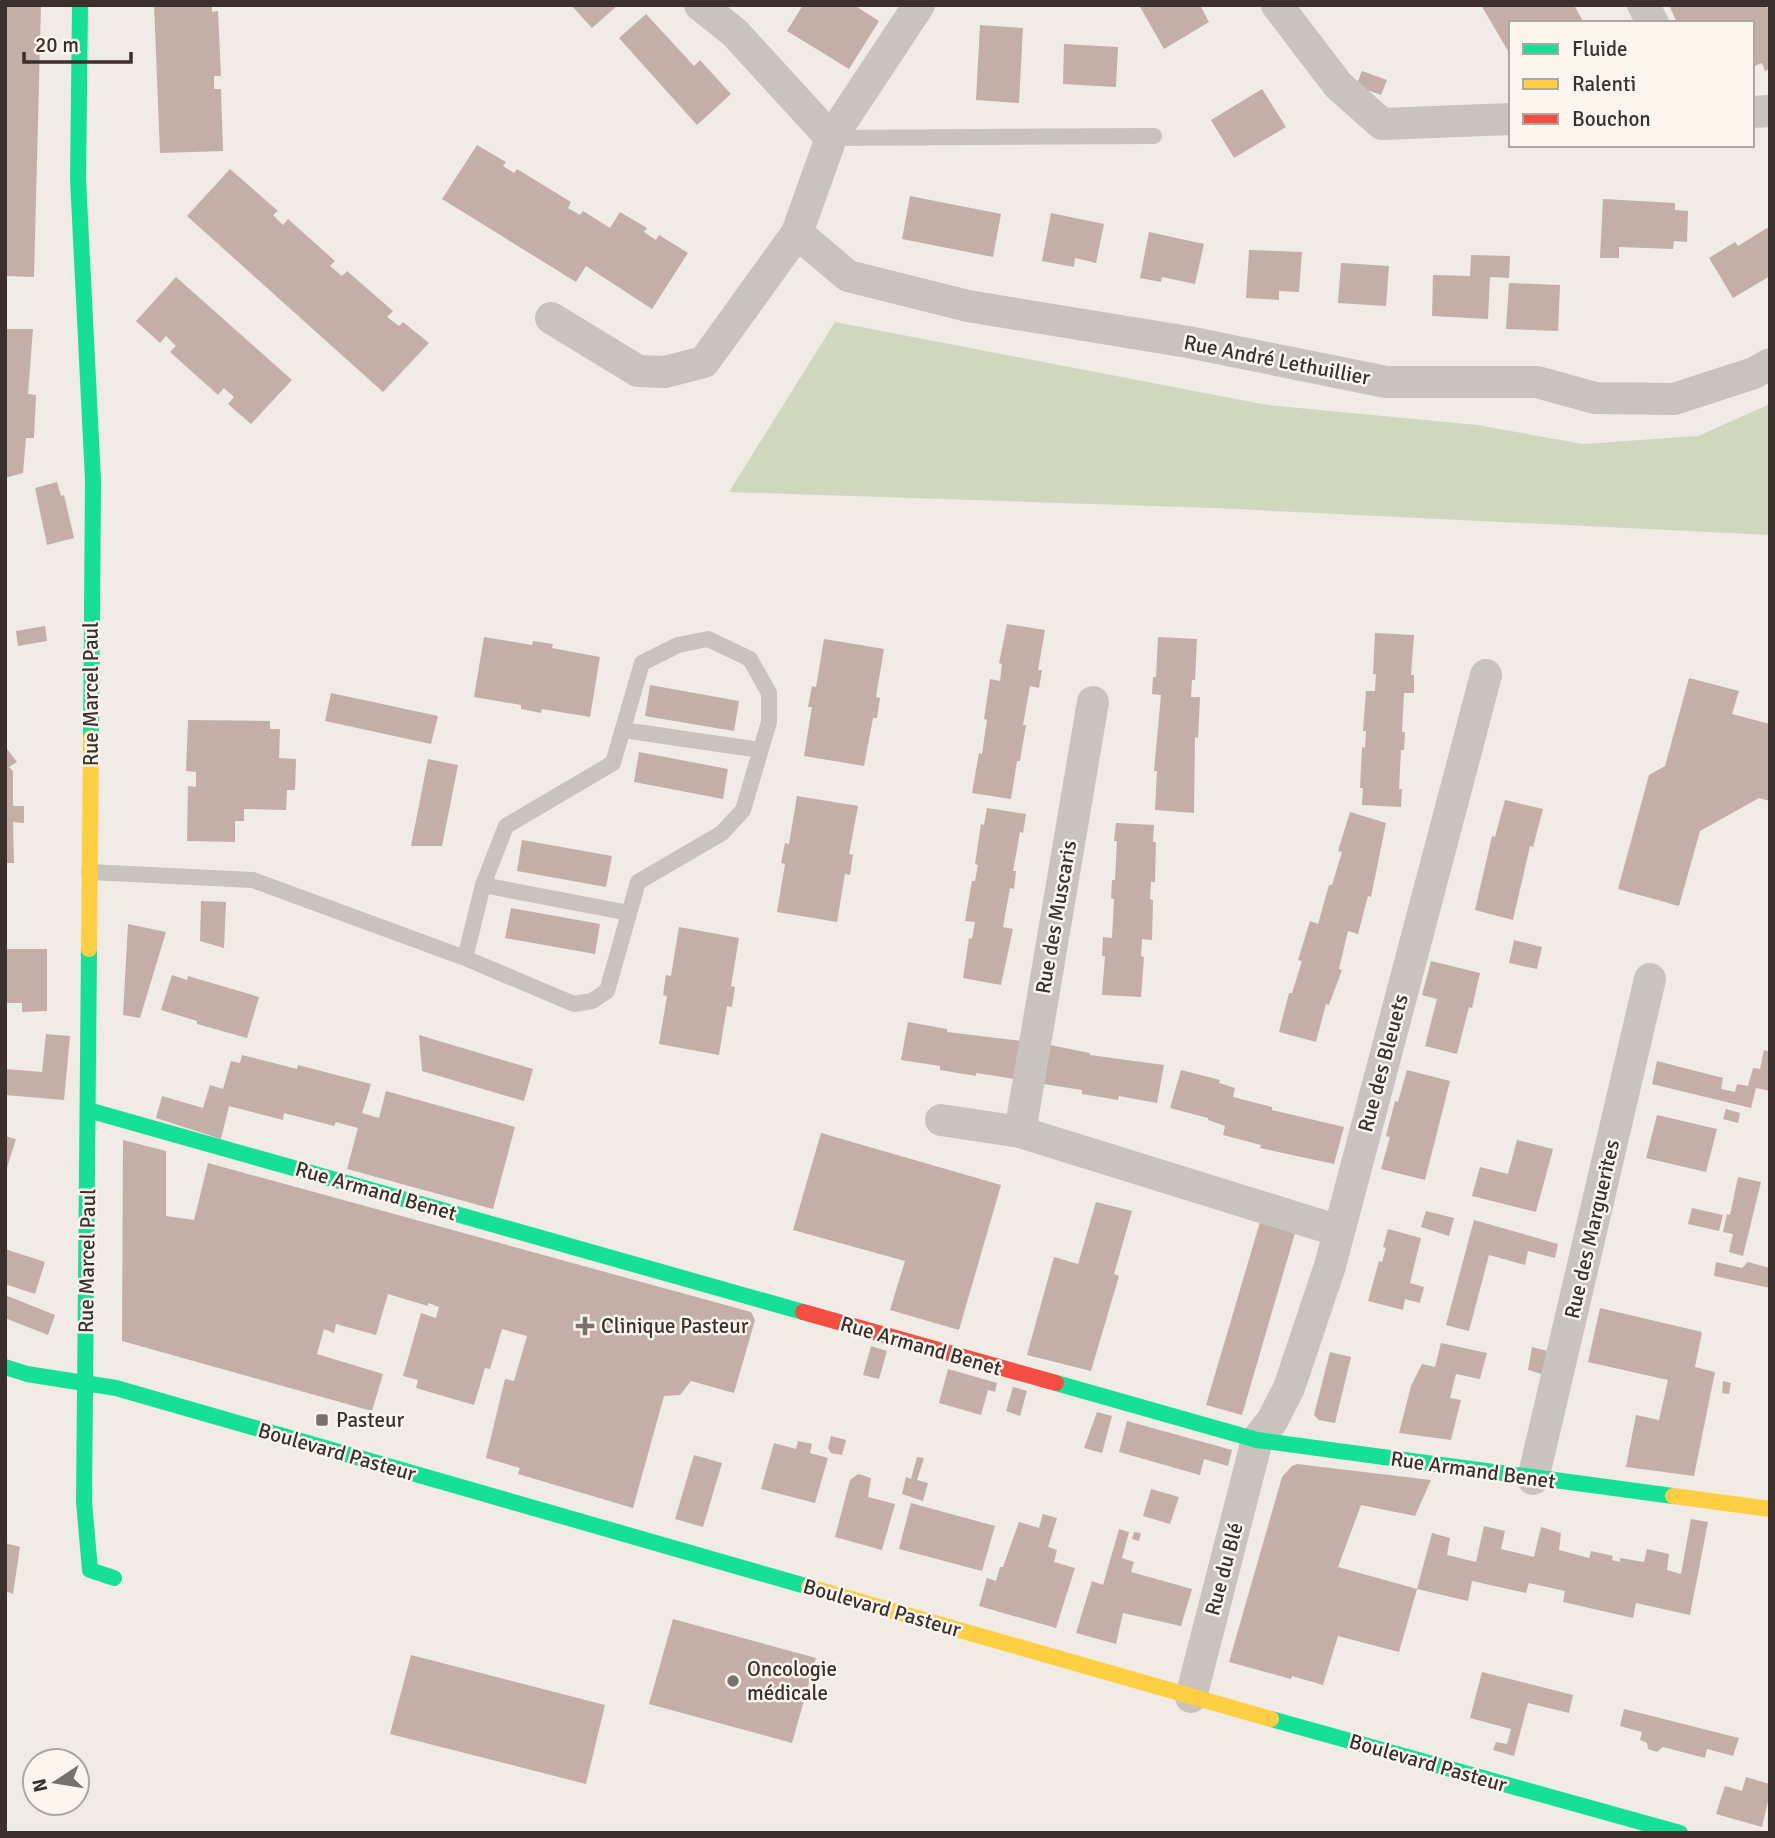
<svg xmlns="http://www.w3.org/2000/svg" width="1775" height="1838" viewBox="0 0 1775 1838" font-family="Signika,sans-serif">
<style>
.green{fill:#d1d6bf}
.building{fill:#c3afa7}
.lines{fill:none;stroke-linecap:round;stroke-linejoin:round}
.lane{stroke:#c9c3be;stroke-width:16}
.street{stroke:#c9c3be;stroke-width:32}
.fast{stroke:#16e098;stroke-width:16}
.slow{stroke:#ffcf43;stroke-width:16}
.jam{stroke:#f24e42;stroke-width:16}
.poi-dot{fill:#7a716c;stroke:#fbf5ee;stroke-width:2.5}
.labels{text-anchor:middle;stroke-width:5;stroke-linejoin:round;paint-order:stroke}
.street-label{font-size:21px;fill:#3b302b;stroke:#fbf5ee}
.poi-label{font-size:21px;fill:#3b302b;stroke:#fbf5ee;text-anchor:start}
</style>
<rect width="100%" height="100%" fill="#f0ebe5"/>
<path class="green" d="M835,322l432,83 210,20 106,19 115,-8 72,-32v131l-556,-27 -485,-16z"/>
<path class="building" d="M5,5h36l-7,272 -29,-1z
M154,5h58v7l6,-1 3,65h-7v13h7l2,62 -63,2z
M571,5h47l-26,23z
M803,5h51l25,16 -30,48 -62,-38z
M1139,5h61l9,17 -45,27z
M1481,5h93l10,18h-73v33z
M1669,5h97l4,8v56l-5,2 -3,-8 -10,4v-44h-75z
M646,14l48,52 6,-6 31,34 -34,31 -78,-87z
M980,25l43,3 -4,75 -43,-3z
M1064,44l54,3 -2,40 -53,-3z
M1362,71l25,9 -6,15 -25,-9z
M1262,89l24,38 -52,31 -23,-38z
M477,145l29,17 -3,4 11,7 3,-4 54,33 -3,6 12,7 3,-4 27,17 10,-16 27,16 -3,4 12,8 3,-5 29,18 -36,56 -66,-43 -10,16 -134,-83z
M230,169l48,42 -5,4 10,10 5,-6 47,42 -5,5 12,10 5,-5 46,40 -6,6 12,9 4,-4 26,21 -46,49 -196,-176z
M910,196l91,18 -8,43 -91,-18z
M1603,199l72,4v7l13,1 -1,31 -13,-1 -1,8 -54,-2v11h-19z
M1051,213l53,11 -8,39 -21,-5 -1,9 -32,-6z
M1767,228l3,4v44l-37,22 -24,-40 26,-16 3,4z
M1149,232l55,12 -9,40 -33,-7 -1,5 -21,-4z
M1249,250l53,2 -3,40 -20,-1v9l-33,-2z
M1471,255l39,1 -1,22 -19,-1 -2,42 -56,-3 1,-41 37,1z
M1341,263l48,3 -3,40 -48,-3z
M176,277l116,103 -41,44 -23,-20 6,-7 -10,-9 -6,7 -48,-43 6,-6 -10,-10 -6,7 -24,-22z
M1509,283l51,2 -2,46 -52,-2z
M5,329h28l-5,65 8,1 -2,43h-8l-3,35 -18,5z
M57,482l4,14 3,-1 10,43 -27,7 -12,-57z
M1007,624l38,6 -7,40h4l-3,18 -9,-2 -7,39h3l-6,36h-3l-6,38 -39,-6 7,-40 3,1 5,-34 -3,-1 6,-40 10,2 2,-17 -3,-1z
M45,626l2,15 -29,5 -2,-15z
M1375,633l39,2 -3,40h3v18h-10l-2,39h3l-1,18h-3l-2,39h3l-1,18 -39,-2 1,-17h-3l2,-41 3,1 1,-17h-3l3,-40h9l1,-17h-3z
M484,637l48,8 1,-4 20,3 -1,4 48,9 -10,60 -48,-8 -1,4 -20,-4v-4l-47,-8z
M1158,637l39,2 -2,41h-3l-1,17h9l-2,41 -3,-1 -1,76 -39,-3 2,-39h-3l7,-76 -9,-1 1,-17h3z
M824,639l60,10 -8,48 4,1 -3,20h-4l-9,48 -60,-10 8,-49h-4l4,-21 4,1z
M1689,678l50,13 -7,23 38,10v77l-11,-3 -59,33 -21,75 -61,-17 31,-114 16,-9z
M650,685l89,16 -5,30 -89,-15z
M331,693l107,23 -7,28 -106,-23z
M188,720l82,1v8h10l-1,29 17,1 -1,31h-8l-1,20 -42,-1v12h-9v21l-48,-1 1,-55 8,1v-15l-10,-1z
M5,746l12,16 -8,5 4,4v35h11v17l-11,-1 1,41h-9z
M639,752l89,17 -5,30 -89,-17z
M428,759l30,6 -16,81h-31z
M797,796l61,10 -9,48 4,1 -3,20 -5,-1 -8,48 -60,-10 8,-48 -4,-1 4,-20 4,1z
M1505,800l38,9 -10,38 -3,-1 -17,74 -38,-10 17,-74 3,1z
M987,808l39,6 -3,19 -3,-1 -7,39h3l-2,18 -4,-1 -7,39 10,2 -12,56 -38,-7 6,-40 3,1 3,-17 -10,-1 7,-40h3l3,-16 -3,-1 6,-40 3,1z
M1350,812l36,11 -15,74 -3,-1 -10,38 -10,-3 -9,38 3,1 -13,35 -3,-1 -10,38 -37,-10 10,-39h3l10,-32 -4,-1 12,-39 8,3 11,-39h3l10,-33 -4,-1z
M1116,823l38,2 -1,17h3l-1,40h-4l-1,17 3,1 -1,40 -10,-1 -1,17 3,1 -3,40 -39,-2 3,-39h-3l1,-19 9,1 2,-39 -3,-1 1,-18h3l2,-39h-3z
M522,840l90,16 -6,31 -89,-16z
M201,901l25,1 -2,46 -24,-7z
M511,908l89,16 -5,30 -90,-16z
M128,924l38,8 -26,86 -17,-3z
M679,927l60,11 -8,48 4,1 -3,20 -5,-1 -8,49 -60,-11 8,-48 -4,-1 3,-20 5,1z
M1514,940l28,7 -5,22 -28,-6z
M6,949h41v62l-25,1v-9h-16z
M1431,961l49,12 -8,35 -3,-1 -12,47 -32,-8 12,-47 -15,-4z
M172,975l15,5 1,-4 71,21 -12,41 -50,-14v-3l-36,-11z
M908,1022l39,7v3l75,9 -7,38 -39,-6v3l-36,-6v-4l-39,-6z
M46,1034l24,2 -6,64 -59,-5v-26l37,3z
M419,1035l114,34 -9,32 -102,-30z
M1050,1045l40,8v2l74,10 -7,38 -38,-7 -1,4 -36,-6v-4l-38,-6z
M1764,1050l6,2v39l-14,-3 -5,20 -99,-24 5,-23 66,17 -2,11 14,3 2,-8 11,2 5,-18 7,1z
M242,1055l55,14 1,-4 73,19 -9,29 17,5 7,-27 129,36 -22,82 -146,-40 11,-41 -22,-6 -2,4 -50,-13 -1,7 -54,-14 -8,33 -65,-21 6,-22 41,12 7,-23 13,4 8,-28 9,2z
M1181,1070l39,10 -1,3 16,5 -2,9 39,10v3l72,17 -10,37 -74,-16 1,-3 -38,-10 2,-9 -17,-6v-2l-38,-10z
M1407,1070l43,11 -25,99 -44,-11 9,-32 -4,-1 9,-35 3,1z
M1726,1109l14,4 -2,10 -15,-4z
M1657,1115l60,14 -11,43 -60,-14z
M821,1133l180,52 -42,145 -69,-20 15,-49 -112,-31z
M5,1136l11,3 -10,32h-1z
M123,1140l43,11v65l28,4 14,-57 543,149 4,8 -21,73 -43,-12 -11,14 -16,1 -31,112 -115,-34 2,-6 -34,-10 19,-79 9,2 13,-45 -25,-7 -12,40 -5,-1 -11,37 -58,-17 2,-8 -15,-4 18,-63 15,5 3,-11 -11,-4v3l-40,-12 -12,41 -40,-11 -2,9 -10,-4 -7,25 66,20 -11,37 -250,-70z
M1517,1140l36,9 -17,63 -64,-16 8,-29 28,7z
M1738,1177l23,5 -18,74 -14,-4 4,-18 -10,-2 4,-18 3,1z
M1096,1202l36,9 -18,63 5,2 -28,95 -64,-16 27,-98 24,7z
M1692,1208l31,7 -4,16 -31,-7z
M1426,1211l28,7 -5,18 -28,-9z
M1474,1220l84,24 -3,14 -27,-7 -3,14 -36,-10 -20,76 -23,-6z
M1260,1222l35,11 -53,182 -36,-10z
M1388,1229l33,9 -11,45 14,4 -4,16 -15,-4 -2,11 -35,-9 11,-40 3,1 4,-14 -3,-1z
M5,1249l40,13 -10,32 -30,-10z
M1716,1262l26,6 6,-6 22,6v20l-56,-12z
M5,1295l50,20 -7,20 -43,-17z
M1600,1308l102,24 -7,35 20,5 -21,104 -68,-9 10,-52 23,5 9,-40 -80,-18z
M1441,1343l46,10 -7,26 -24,-5 -6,24 11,2 -10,40 -52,-7 12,-47 11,-22 13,3z
M871,1346l16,5 -8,28 -16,-4z
M1532,1347l15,4 -5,23 -14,-4z
M1330,1352l21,5 -16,66 -16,-3 -5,-5z
M948,1369l49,14 -2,9 -7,-2 -7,25 -42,-12z
M1723,1381l8,2 -2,11 -7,-1z
M1013,1387l14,4 -7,25 -14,-5z
M1097,1412l15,4 -10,37 -18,-5z
M1127,1421l105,29 -4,16 -24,-7 -4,16 -81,-23z
M831,1436l15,4 -4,15 -11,-2 -3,-5z
M798,1441l14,3 -2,9 18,5 -13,45 -54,-14 13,-46 22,6z
M694,1455l28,8 -19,64 -28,-8z
M917,1457l7,1 -7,22 11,3 -5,18 -21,-7 4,-17 5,2z
M1297,1464l134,16 -16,36 -54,-11 -23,62 79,22 -18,63 -61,-16 -15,49 -31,-9 -1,3 -62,-17 53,-185 10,-11z
M858,1474l13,4 -3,19 27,7 -13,46 -47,-13 15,-57z
M1151,1489l28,8 -9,27 -27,-8z
M911,1503l84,23 -13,45 -83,-22z
M1043,1514l14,4 -9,29 9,3 -3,12 21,6 -19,60 -77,-22 8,-28 9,3 4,-14h3l16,-45 20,6z
M1691,1519l17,3 -18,93 -54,-12 -3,15 -70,-16 2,-11 -36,-8 -3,10 -54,-12 -4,20 -51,-12 15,-56 18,5 -3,17 29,7 8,-36 21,5 -4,18 33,8 7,-30 20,6 -2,17 30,8 2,-7 22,5 -1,4 8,2v-4l24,4 3,-13 22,5 -2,16 14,4z
M1119,1529l10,3 -7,26 12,4 -3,10 61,17 -11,37 -58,-13 -7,31 -40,-11 16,-52 11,4z
M1134,1532l7,1 -2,8 -7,-2z
M5,1543l15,4 -7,47 -8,-3z
M673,1619l143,39 -24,85 -143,-39z
M411,1655l194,50 -19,79 -196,-50z
M1482,1672l91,23 -4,18 -41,-10 -14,53 -21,-6 3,-8 11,2 4,-15 -41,-11z
M1624,1709l115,29 -6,18 -26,-7 -2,9 -42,-11 -6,5 -9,-3 -1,-6 -7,-3 2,-8 -22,-6z
M1746,1777l24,7v9l-8,34 -46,-13 9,-28 17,5z"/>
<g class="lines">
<path class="lane" d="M831,138l323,-2
M623,730l137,20
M89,872l164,8 212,78 109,46 18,-3 15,-10 31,-109 84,-49 21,-23 26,-88v-29l-19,-34 -42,-20 -30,6 -36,18 -29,100 -107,63 -23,59 -18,73
M483,885l146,28"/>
<path class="street" d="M700,5l35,28 96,105
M919,5l-88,133 -34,95 51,43 120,30 220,36 198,40h151l58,16 79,1 80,-26 16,-9
M1277,5l61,80 44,39 129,-5
M1643,5l10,18
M1752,112l18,-1
M551,318l87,53 27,1 39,-10 93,-129
M941,1120l79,12 319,99
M1020,1132l73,-430
M1533,1479l117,-500
M1191,1697l66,-257 15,-19 17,-33 41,-122 156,-591"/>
<path class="fast" d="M80,5l-2,174 15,301 -2,258
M89,949l-5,553 6,68 24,8
M88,1110l715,202
M5,1367l22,7 89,14 693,199
M1056,1383l201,57 416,56
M1271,1719l409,114"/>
<path class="slow" d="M89,949l2,-211
M1673,1496l97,13
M809,1587l462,132"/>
<path class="jam" d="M803,1312l253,71"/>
</g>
<g class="poi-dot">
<path d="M581.5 1315.5h7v7h7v7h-7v7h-7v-7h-7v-7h7z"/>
<rect x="315" y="1413" width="14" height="14" rx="3.5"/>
<circle cx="733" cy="1681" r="7"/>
</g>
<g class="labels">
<g class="street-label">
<text transform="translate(1277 360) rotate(11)" y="7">Rue André Lethuillier</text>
<text transform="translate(91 694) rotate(-90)" y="7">Rue Marcel Paul</text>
<text transform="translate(1056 917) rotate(-80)" y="7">Rue des Muscaris</text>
<text transform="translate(1383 1063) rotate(-75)" y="7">Rue des Bleuets</text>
<text transform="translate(376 1191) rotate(16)" y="7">Rue Armand Benet</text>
<text transform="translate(1592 1229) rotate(-77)" y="7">Rue des Marguerites</text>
<text transform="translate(87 1261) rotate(-89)" y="7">Rue Marcel Paul</text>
<text transform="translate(921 1346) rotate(16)" y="7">Rue Armand Benet</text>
<text transform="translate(337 1452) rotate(16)" y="7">Boulevard Pasteur</text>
<text transform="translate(1473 1470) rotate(8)" y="7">Rue Armand Benet</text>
<text transform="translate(1224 1569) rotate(-75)" y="7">Rue du Blé</text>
<text transform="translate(882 1608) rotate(16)" y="7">Boulevard Pasteur</text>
<text transform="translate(1428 1763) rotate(16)" y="7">Boulevard Pasteur</text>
</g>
<g class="poi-label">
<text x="601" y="1333">Clinique Pasteur</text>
<text x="336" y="1427">Pasteur</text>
<text x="747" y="1676">Oncologie<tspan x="747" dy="24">médicale</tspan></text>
</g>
</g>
<rect width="1775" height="1838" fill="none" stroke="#3b302b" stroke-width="14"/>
<rect x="1509" y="21" width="245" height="126" fill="#fbf5ee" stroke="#aea6a0" stroke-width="2"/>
<rect x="1523" y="44" width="35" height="10" fill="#16e098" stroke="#aea6a0" stroke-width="2"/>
<text x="1572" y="56" font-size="21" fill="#3b302b">Fluide</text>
<rect x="1523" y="79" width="35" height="10" fill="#ffcf43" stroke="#aea6a0" stroke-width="2"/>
<text x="1572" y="91" font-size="21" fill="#3b302b">Ralenti</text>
<rect x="1523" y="114" width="35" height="10" fill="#f24e42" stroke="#aea6a0" stroke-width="2"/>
<text x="1572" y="126" font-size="21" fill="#3b302b">Bouchon</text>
<g transform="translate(56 1782) rotate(258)"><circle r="33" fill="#fbf5ee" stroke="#aea6a0" stroke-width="2"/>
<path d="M0-5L12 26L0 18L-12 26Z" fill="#7a716c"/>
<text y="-10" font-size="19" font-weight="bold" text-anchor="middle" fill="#3b302b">N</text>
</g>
<path d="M24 52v10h107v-10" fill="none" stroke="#3b302b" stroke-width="3.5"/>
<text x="35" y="52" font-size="21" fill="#3b302b" stroke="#fbf5ee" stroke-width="5" paint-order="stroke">20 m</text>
</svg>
